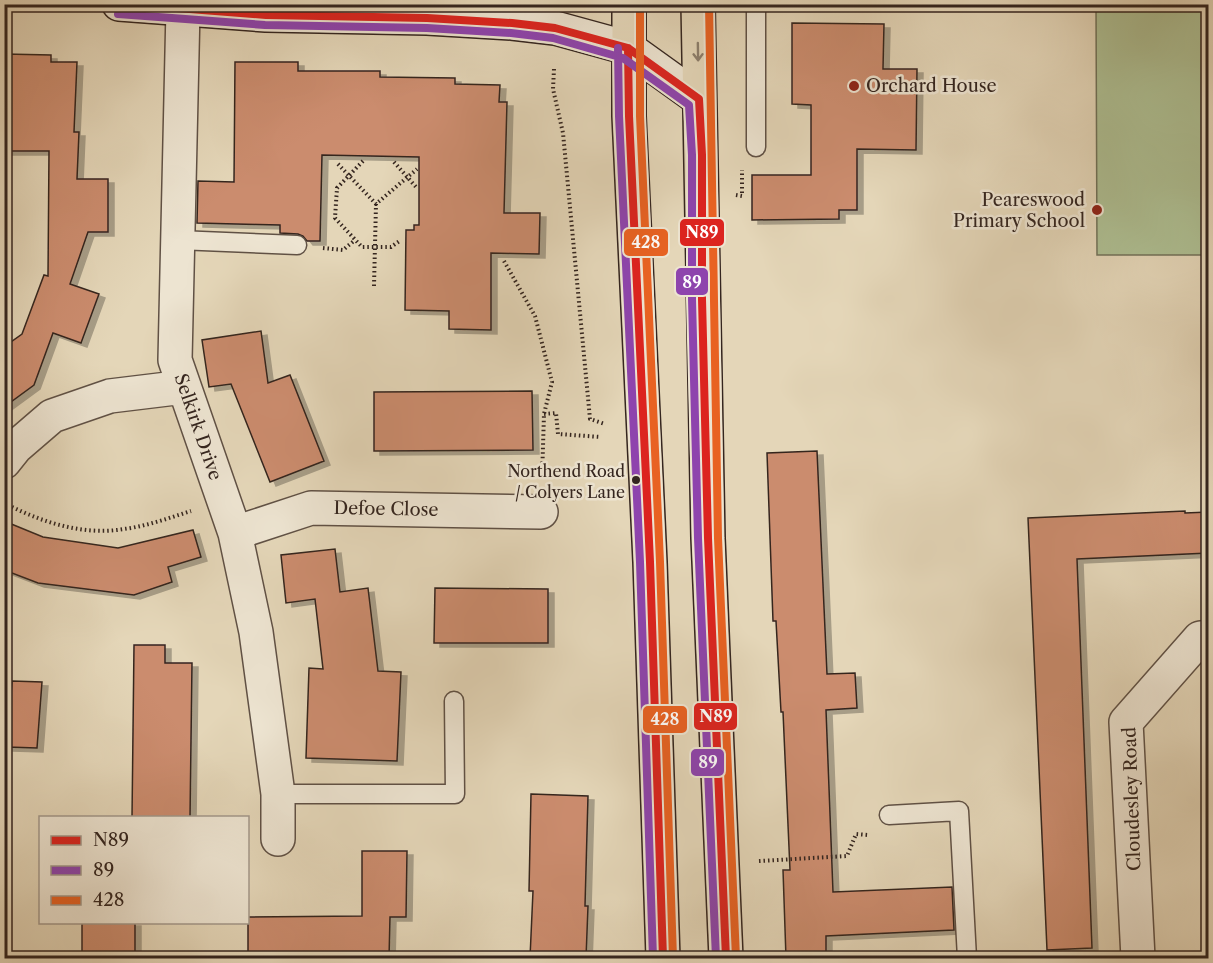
<svg xmlns="http://www.w3.org/2000/svg" width="1213" height="963" viewBox="0 0 1213 963" font-family="'Libre Caslon Text',serif">
<style>
.green{fill:#aebf93;stroke:#717259;stroke-width:1.5}
.building{fill:#cb8c6e;stroke:#34251f;stroke-width:1.5;filter:url(#shadow)}
.lines{fill:none;stroke-linecap:round;stroke-linejoin:round}
.lane-casing{stroke:#605145;stroke-width:21}
.street-casing{stroke:#605145;stroke-width:36}
.secondary-casing{stroke:#34251f;stroke-width:36}
.primary-casing{stroke:#34251f;stroke-width:36}
.path{stroke:#34251f;stroke-width:4;stroke-dasharray:1.5 3;stroke-linecap:butt}
.lane{stroke:#ede4d1;stroke-width:18}
.street{stroke:#ede4d1;stroke-width:33}
.secondary{stroke:#ede4d1;stroke-width:33}
.primary{stroke:#e4d6b8;stroke-width:33}
.bus-1-casing{stroke:#ede4d1;stroke-width:12}
.bus-2-casing{stroke:#ede4d1;stroke-width:12}
.bus-3-casing{stroke:#ede4d1;stroke-width:12}
.bus-1{stroke:#dc241f;stroke-width:8}
.bus-2{stroke:#8e44ad;stroke-width:8}
.bus-3{stroke:#e86222;stroke-width:8}
.oneway{stroke:#8c7e6c}
.poi-dot{fill:#8f2418;stroke:#ede4d1;stroke-width:2}
.bus-dot{fill:#34251f;stroke:#ede4d1;stroke-width:2}
.labels{text-anchor:middle;stroke-width:5;stroke-linejoin:round;paint-order:stroke}
.bus-label{font-size:16px;fill:#34251f;stroke:#ede4d1;text-anchor:end}
.poi-label{font-size:18px;fill:#34251f;stroke:#ede4d1;text-anchor:start}
.street-label{font-size:18px;fill:#34251f;stroke:#ede4d1}
.line-badge{stroke:#ede4d1;stroke-width:2}
.badge-label{font-size:16px;text-anchor:middle;font-weight:bold;fill:#fff}
</style>
<defs>
<filter id="shadow"><feDropShadow dx="6" dy="4" stdDeviation="0" flood-color="#0004"/></filter>
</defs>
<rect width="100%" height="100%" fill="#e4d6b8"/>
<filter id="stains"><feTurbulence type="fractalNoise" baseFrequency=".00333" numOctaves="4"/><feColorMatrix values="0 0 0 0 .2 0 0 0 0 .09 0 0 0 0 .02 0 0 0 .5 -.17"/></filter>
<radialGradient id="worn" r=".72"><stop offset=".6" stop-color="#630" stop-opacity="0"/><stop offset="1" stop-color="#630" stop-opacity=".3"/></radialGradient>
<path class="green" d="M1096,5h112v250h-111z"/>
<path class="building" d="M792,23l92,1 -1,45h34l-1,81 -59,-1v61h-18v9l-87,1v-45h59v-70l-19,-1z
M4,54l47,1v7h26l-3,70h5l-2,47h31v53h-20l-18,52 29,10 -18,49 -28,-10 -19,52 -30,22v-60l18,-13 22,-59 4,1 1,-125h-45z
M235,62h63v9h82v6l75,1v6l45,1 -1,17h8l-3,111h36l-1,41 -48,-1v77l-42,-1v-18l-44,-1 1,-80h8v-5h5v-68l-97,-2 -2,86h-13l-4,-5 -5,-2 -18,-1v-8l-83,-2 1,-42 36,1z
M261,331l7,52 22,-8 34,86 -54,21 -39,-98 -22,3 -7,-47z
M532,391l1,59 -159,1v-59z
M817,451l10,223 28,-1 2,35 -31,2 7,182 119,-5 2,43 -128,6v22h-40l-3,-88h7l-7,-158h-2l-5,-91h-3l-6,-168z
M1185,511v2l24,-1v41l-132,6 15,389 -45,2 -19,-432z
M4,521l39,16 75,11 75,-18 8,27 -33,10 4,15 -38,13 -96,-12 -34,-13z
M335,549l5,43 28,-4 10,83 23,1 -4,89 -91,-3 3,-90 14,1 -8,-70 -29,4 -5,-48z
M435,588l113,1v54h-114z
M134,645h31v18h27l-2,155h-58z
M12,681l30,1 -5,66 -30,-1z
M531,794l57,2 -3,110h3l-2,52h-56l3,-67h-4z
M362,851h45l-1,66h-16l-1,41h-141v-41l114,-1z
M82,922h53v36h-53z"/>
<g class="lines">
<defs>
<path id="lane" d="M756,8v139
M178,240l119,5
M278,794h177l-1,-93
M889,815l70,-4 8,147"/>
<path id="street" d="M183,9l-8,351 60,173 21,99 22,162v45
M4,462l12,-15 36,-31 58,-20 74,-9
M235,533l76,-25 230,4
M1138,958l-12,-236 74,-84 8,-1"/>
<path id="secondary" d="M119,4l147,11 161,3 85,5 43,5 73,20 71,51"/>
<path id="primary" d="M629,4v112l21,446 13,396
M698,4l10,534 18,420"/>
</defs>
<use href="#lane" class="lane-casing"/>
<use href="#street" class="street-casing"/>
<use href="#secondary" class="secondary-casing"/>
<use href="#primary" class="primary-casing"/>
<path class="path" d="M554,69l-1,20 10,44 27,286 15,5
M363,161l-26,27 -2,30 27,29h29l10,-7
M394,162l22,25
M338,164l38,40 41,-35
M736,195l6,1v-26
M323,248l20,2 12,-10
M504,261l31,55 17,66 -8,32 -2,64
M374,286l2,-82
M544,414l12,-1 2,21 43,3
M4,503c37,19 79,33 120,26 23,-3 45,-11 67,-18
M759,861l88,-5 9,-22 12,1
M914,958l25,-1"/>
<use href="#lane" class="lane"/>
<use href="#street" class="street"/>
<use href="#secondary" class="secondary"/>
<use href="#primary" class="primary"/>
<defs>
<path id="bus-1" d="M126,4l140,11 161,3 85,5 43,5 73,20 71,51 3,56v144l6,239 18,420
M628,48l1,68 21,446 13,396"/>
<path id="bus-2" d="M118,14l147,11 162,3 84,5 42,5 70,20 66,47 3,50v144l6,239 18,420
M618,48l1,68 21,446 13,396"/>
<path id="bus-3" d="M640,4v112l20,446 13,396
M709,4l9,534 18,420"/>
</defs>
<use href="#bus-1" class="bus-1-casing"/>
<use href="#bus-2" class="bus-2-casing"/>
<use href="#bus-3" class="bus-3-casing"/>
<use href="#bus-1" class="bus-1"/>
<use href="#bus-2" class="bus-2"/>
<use href="#bus-3" class="bus-3"/>
</g>
<defs><path id="oneway-shaft" d="M-6 0H5M1.5-3L5.5 0L1.5 3" fill="none" stroke-width="1.6" stroke-linecap="round" stroke-linejoin="round" transform="scale(1.5)"/></defs>
<use class="oneway" href="#oneway-shaft" transform="translate(698 52) rotate(89)"/>
<g class="poi-dot">
<circle cx="854" cy="86" r="6"/>
<circle cx="1097" cy="210" r="6"/>
</g>
<circle class="bus-dot" cx="636" cy="480" r="5"/>
<g class="labels">
<g class="bus-label">
<text x="625" y="477">Northend Road<tspan x="625" dy="21">/ Colyers Lane</tspan></text>
</g>
<g class="poi-label">
<text x="866" y="92">Orchard House</text>
<text x="1085" y="206" text-anchor="end">Peareswood<tspan x="1085" dy="21">Primary School</tspan></text>
</g>
<g class="street-label">
<text transform="translate(198 427) rotate(71)" y="6">Selkirk Drive</text>
<text transform="translate(386 509) rotate(1)" y="6">Defoe Close</text>
<text transform="translate(1132 799) rotate(-92)" y="6">Cloudesley Road</text>
</g>
</g>
<g class="line-badge">
<rect x="679" y="218" width="46" height="29" rx="6" fill="#dc241f"/>
<rect x="623" y="228" width="46" height="29" rx="6" fill="#e86222"/>
<rect x="675" y="267" width="34" height="29" rx="6" fill="#8e44ad"/>
<rect x="693" y="702" width="45" height="29" rx="6" fill="#dc241f"/>
<rect x="642" y="705" width="46" height="29" rx="6" fill="#e86222"/>
<rect x="690" y="748" width="35" height="29" rx="6" fill="#8e44ad"/>
</g>
<g class="badge-label">
<text x="702" y="238">N89</text>
<text x="646" y="248">428</text>
<text x="692" y="288">89</text>
<text x="716" y="722">N89</text>
<text x="665" y="725">428</text>
<text x="708" y="768">89</text>
</g>
<rect width="1213" height="963" fill="none" stroke="#e4d6b8" stroke-width="24"/>
<rect x="6" y="6" width="1201" height="951" fill="none" stroke="#34251f" stroke-width="3"/>
<rect x="12" y="12" width="1189" height="939" fill="none" stroke="#34251f" stroke-width="1.5"/>
<rect x="39" y="816" width="210" height="108" fill="#ede4d1" stroke="#a3988a" stroke-width="1.5"/>
<rect x="51" y="836" width="30" height="9" fill="#dc241f" stroke="#a3988a" stroke-width="1.5"/>
<text x="93" y="846" font-size="18" fill="#34251f">N89</text>
<rect x="51" y="866" width="30" height="9" fill="#8e44ad" stroke="#a3988a" stroke-width="1.5"/>
<text x="93" y="876" font-size="18" fill="#34251f">89</text>
<rect x="51" y="896" width="30" height="9" fill="#e86222" stroke="#a3988a" stroke-width="1.5"/>
<text x="93" y="906" font-size="18" fill="#34251f">428</text>
<rect width="100%" height="100%" filter="url(#stains)"/>
<rect width="100%" height="100%" fill="url(#worn)"/>
</svg>
